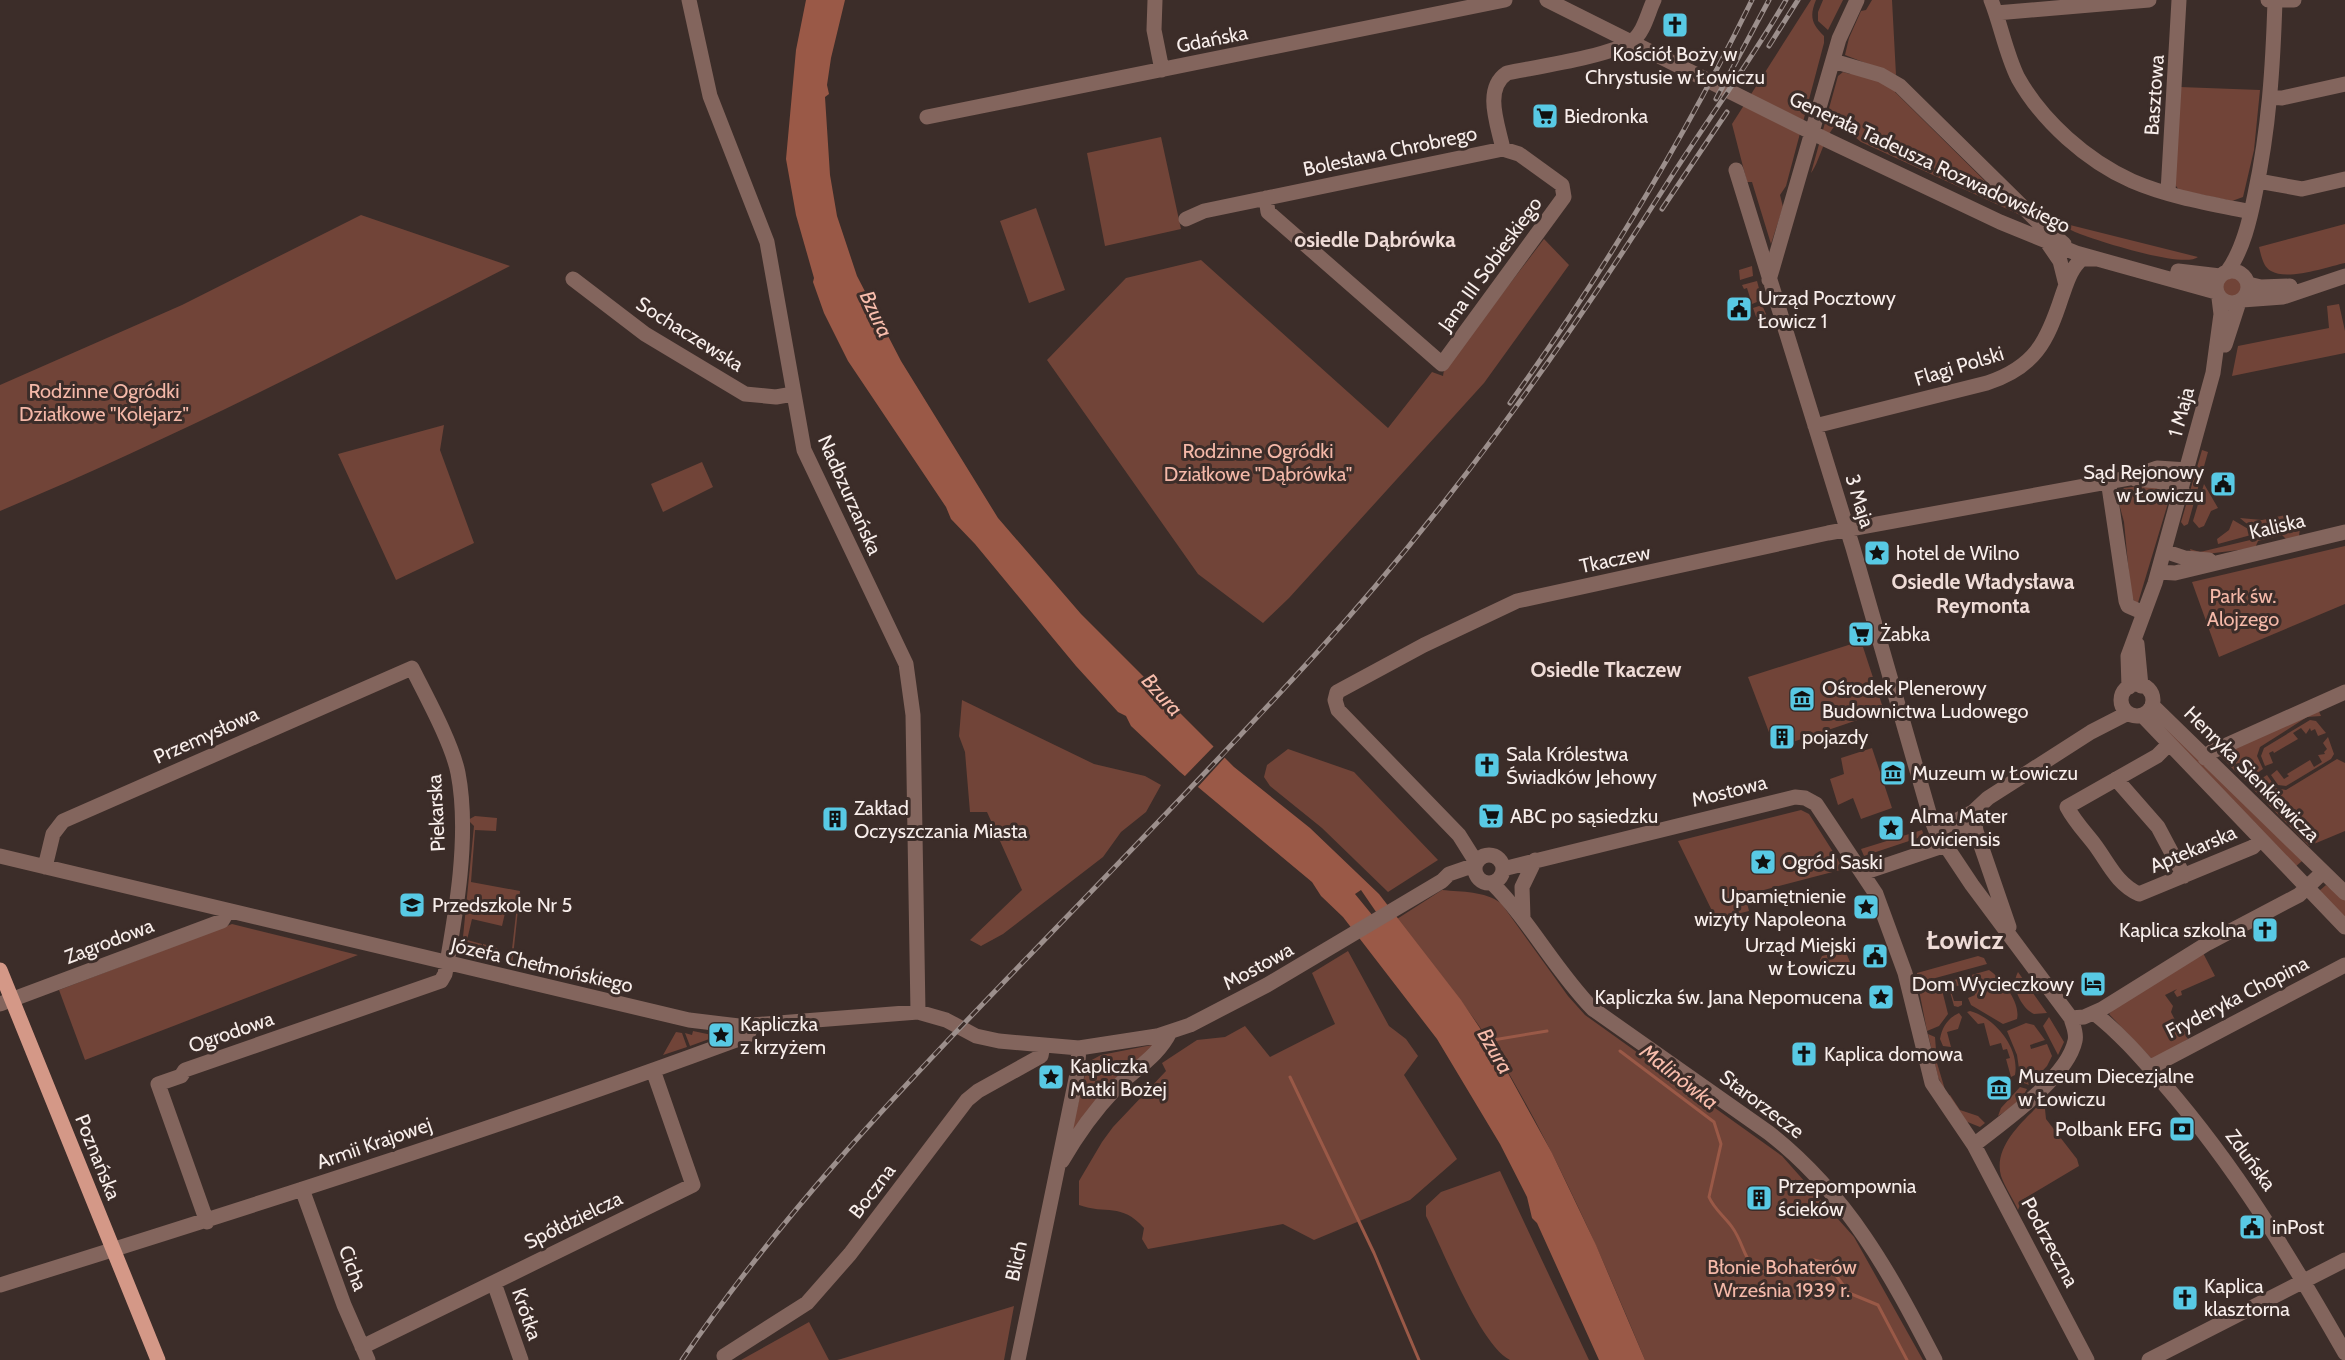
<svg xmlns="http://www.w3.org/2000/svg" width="2345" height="1360" viewBox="0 0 2345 1360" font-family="Cabin,sans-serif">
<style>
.green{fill:#714438}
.water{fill:#9a5947;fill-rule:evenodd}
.pier{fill:#3c2d29}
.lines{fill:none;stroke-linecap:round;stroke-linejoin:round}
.stream{stroke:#9a5947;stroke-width:3}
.minor{stroke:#83655d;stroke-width:15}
.major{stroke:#d49887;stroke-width:15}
.rail-casing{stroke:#9c8f8c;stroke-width:5}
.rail{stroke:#3c2d29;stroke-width:3;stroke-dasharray:9;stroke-linecap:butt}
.labels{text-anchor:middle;stroke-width:6;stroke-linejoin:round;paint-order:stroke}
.street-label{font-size:20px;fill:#f8eeeb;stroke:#3c2d29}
.poi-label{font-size:20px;fill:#f8eeeb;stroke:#3c2d29;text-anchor:start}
.park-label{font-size:20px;fill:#f4b8a8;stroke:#3c2d29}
.neighbourhood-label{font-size:21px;font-weight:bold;fill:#efdcd7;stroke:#3c2d29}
.water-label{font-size:21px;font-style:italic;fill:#f8bdac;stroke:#3c2d29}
.district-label{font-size:26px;font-weight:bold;fill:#efdcd7;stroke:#3c2d29}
</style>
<rect width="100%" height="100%" fill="#3c2d29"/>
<path class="green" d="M1811,0h5c-7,17 -4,24 8,36v7l-38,143 -6,9 3,12 -12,37 -19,-62h-5l-15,-58z
M1823,0h20l-15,30 -10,-9v-9z
M1872,0h20l4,75 -51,-20 4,-17 12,-27 5,-1z
M1851,70l44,17v5l105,104h6l25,24 -170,-78 -12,-10 7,-12c-28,-10 -34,40 -45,53l27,-97 5,-4 7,2z
M2180,87l80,3 -6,60 -11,47 -11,4 -53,-11 -6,-8z
M1161,137l20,92 -76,17 -18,-93z
M1036,208l29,82 -36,13 -29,-82z
M361,215l149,51c-168,86 -336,172 -510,245v-126l182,-80z
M2046,215l20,9 132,33c-15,12 -103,-17 -123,-25 -11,-5 -21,-14 -34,-16z
M2345,224v39c-18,4 -58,18 -74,8 -8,-4 -10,-16 -12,-24z
M1544,239l25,26 -85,118 -195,215 -26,25 -65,-49 -151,-214 79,-82 75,-18 187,168 44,-56 11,4 1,-6z
M1752,266l1,10 -13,4 -1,-10z
M2222 287a10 10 0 1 1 20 0a10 10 0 1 1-20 0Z
M1757,281l5,19 -10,4 -5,-16 -3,1 -2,-4z
M2339,304l6,27v22l-113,23 6,-30 91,-18 -2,-22z
M1762,305l8,18 -10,5 -7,-20z
M444,425l-4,25 34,93 -78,37 -58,-126z
M2202,450l6,2 -20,72 -4,2 -3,-4z
M702,462l11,25 -50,25 -12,-28z
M2204,484l14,24 -7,3 -7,15 -5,2 -6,-7z
M2147,485l13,3 8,15 -31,103 -6,-11 -7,-73 -7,-26 7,-8z
M2290,514l3,12c-25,7 -33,10 -53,-8l22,2z
M2233,520l17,10 1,5 -33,9 -1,-5 12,-9z
M2300,528l-1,8 -12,4 -5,-5 -24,6 -3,7 -57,7h-6l-2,-6 10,3z
M2345,546v58l-126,53 -27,-75z
M1861,641l23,70 -109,37 -27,-71z
M962,700l132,64 51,12 16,9 -15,27 -25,20 -18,25 -100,77 -22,12 -11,-6 52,-50 -35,-78h-17l-5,-60 -6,-16z
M2318,709l3,7 -14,1 -47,30 -3,9 6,13 -18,12 -27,-27z
M2310,720l6,1 10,12 -8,3 -3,-7 -4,2 -1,-3 -4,6 -5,-6 -8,5 5,6 -24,14 -1,-2 -4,2 4,10 -8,3 -4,-10 3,-8z
M2166,723l136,138 -7,6 -135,-138z
M2328,737l6,17 -3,5 -45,27 -8,-1 -7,-10 6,-5 7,9 5,-3 -2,-2 23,-14 4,7 8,-5 -4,-7 7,-1 -1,-2 3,-3 -4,-6z
M1872,748l20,60 -31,11 -8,-21 -15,7 -8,-26 14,-5 -3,-16z
M1288,749l66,23 84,88 -50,32 -66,-64 -52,-42 -6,-9 3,-12z
M2337,759l8,4v68l-36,15 -59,-60 17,-11 9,13 10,2z
M1801,810l8,4 35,55 -99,26 4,16 -33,8 -38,-78z
M475,816l22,2 -1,13 -21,-1 -4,52 49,9 -8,75 -5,-1 1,-12 4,-4 4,-35 -11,-1 -3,13 -30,-7 -5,21 15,4 -3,14 -16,-21 11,-111 -6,-6z
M1922,830l2,6 -60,20 -3,-7z
M2326,885l19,15v19l-26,-28z
M1442,890c21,2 42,1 59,13l67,93 17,19 197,141 72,81 69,123h-278c-43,-104 -89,-208 -147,-305 -29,-48 -67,-91 -101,-136z
M232,924l126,31 -273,105 -26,-70z
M461,939l16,21 -10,-3 -12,-11 1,-5z
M483,944l14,4 4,16 -20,-5z
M1845,950l5,12 -24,8 -4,-1 -2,-9 2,-4z
M1348,951l41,75 17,13 12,17 -14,19 53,84 -47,41 -96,40 -31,-16 -135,25 -6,-10 2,-11c-23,-26 -38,-13 -65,-23v-24l23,-39 11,-15 53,-56 -4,-8 35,-23 28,-3 20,-11 25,31 65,-33 -23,-51z
M2203,953l12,23 -34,15 1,4 -5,2 -3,-5 3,-3 -12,6 8,11 -2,6 6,12 5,2 6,13 -35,21 -44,-46 8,-9z
M1978,956l6,2 3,6 -70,19v-10z
M1989,970c12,8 32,32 28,49l-14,5 -32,-19 -3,-7 7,-3 -4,-13 -21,6 4,13h8v4l-4,2 -4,-1 -5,-18 -7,2 6,24 -9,12 -12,5 -8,-41z
M2018,972l29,41 -13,1c-13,-6 -24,-29 -16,-42z
M1970,1011c25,7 50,37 45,64l-4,2 -5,-18 4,-1 -3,-9 -4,1 -2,-7 -11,3 -6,-23 -6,1 -11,-12z
M1959,1013l3,4 -4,12 -11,3 4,15 -8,-1 -3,-7c2,-12 8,-21 19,-26z
M2049,1017l15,25 -6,13 -15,-29z
M2026,1023l8,2 11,15 -15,5 1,4 16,-5 5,12 -5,10 -18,19 -8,-3 -4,-27 -10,-24z
M693,1031l19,4v3l-22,8 -5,-13 7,2z
M676,1032l6,1 5,14 -24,8z
M1928,1034l7,3 2,26 9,30 -8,-16z
M1157,1044l-86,90 17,-72 13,-7z
M2020,1087l7,2 -8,14 -21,13 3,-8z
M1950,1095l10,15 18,6 7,7 -5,4 -15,-6 -17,-25z
M2040,1104l5,5 1,10 31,40 2,7 -57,34 -4,10c-5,-11 -13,-23 -17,-34 -8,-29 21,-54 39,-72z
M1500,1171l89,189h-79c-30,-15 -67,-110 -84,-144v-10l15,-14z
M1014,1306l-10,54h-167l4,-1z
M809,1322l20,38h-88z"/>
<path class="water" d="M806,0h39l-14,58 -4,27 2,9 -4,3 5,78 7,41 20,60 44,85 97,157 83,96 153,153 76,61 69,66 82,106 37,55 54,98 44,92 49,115h-46l-62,-137 -5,-5 -5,-21 -27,-53 -63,-105 -94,-122 -22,-21 -9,-14 -132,-110 -49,-46 -5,-10 -8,-4 -42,-46 -101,-122 -24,-25 -5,-12 -98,-146 -24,-48 -11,-31 1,-4 -18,-63 -10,-56 10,-109zM1361,890l22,32 -10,-6 -18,-22z"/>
<path class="pier" d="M1216,744l11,11 -31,34 -13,-11z"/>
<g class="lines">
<path class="stream" d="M1487,1041l60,-10
M1620,1051l94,71 7,22 -12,53c5,12 16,20 23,30 16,22 9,42 42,47l40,-14 8,2 10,8 17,23 29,12 29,55
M1290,1077l84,176 45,107"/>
<path class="minor" d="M689,0l21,96 57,146 37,208 102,214 7,51 5,297
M1155,0l-1,30 8,40
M1547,0l280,140 173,82 76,31 140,39
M1991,0c10,25 15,54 27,78 24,43 69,83 114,103 37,16 80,23 119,31
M2268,0h26
M1996,13l153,-13
M1833,61l48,14 19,11 137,135 27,23
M2271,97l11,1 63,-14
M927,117l578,-117
M1736,170l117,378 77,268 6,15 36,54 99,133c2,8 6,15 4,23 -8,37 -72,81 -101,104
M2258,181l44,8 43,-10
M2168,192l11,-192
M1266,198l2,14 174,152 122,-167 -2,-12 -43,-31 -16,-5
M1186,219l18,-8 299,-62c-5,-24 -20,-60 4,-76 29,-6 104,-17 125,-32 12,-8 16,-29 22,-41
M2047,242l13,19 6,24
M2216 287a16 16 0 1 1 32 0a16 16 0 1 1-32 0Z
M2178,271l42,5
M2227,272c16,-22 23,-53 28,-78 14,-65 18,-128 20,-194
M573,279l72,55 100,60 31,3 17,-3
M1769,280l70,-241 18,-39
M2248,284l13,3 29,-1
M2242,300l41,-3 62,-21
M2225,345l14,-43
M1815,426l172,-43c48,-16 60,-41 75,-87 5,-14 9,-28 20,-37h12
M2135,479l23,2 24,9
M2108,480l18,121 2,5 16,7
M2164,551l21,7 24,2
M2158,572l17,1 170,-41
M2137,644l4,42
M2121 700a16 16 0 1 1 32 0a16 16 0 1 1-32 0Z
M2129,687l-1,-31 27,-73 58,-210 8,-59 -2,-16
M2152,705l193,188
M2142,715l203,212
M2169,744l-12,12 -90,51c8,15 18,25 28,38 14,19 22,39 44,49l114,-47 7,-7
M2205,758l6,-6 134,-60
M2116,779l42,48 26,49
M1973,812l3,19 33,96
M1936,831l37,-19 15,-14 103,-66 37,-19
M1475 869a14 14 0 1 1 28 0a14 14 0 1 1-28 0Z
M0,856l689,164 50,6 179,-14 28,8 30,16 23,5 80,7 78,-12 33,-11 77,-40 175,-104 7,-7 26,-9
M1476,862l-17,-27 -121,-125 -3,-10 2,-8 87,-47 93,-44 311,-68 301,-55 28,-10 31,2
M45,867l8,-33 10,-13 349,-153c14,28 40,75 46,105 12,62 -2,140 -13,201l-4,7 -256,89 -4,6 -23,8 49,138
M1503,869l292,-72 10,1 11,6 60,90 29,79 27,110 42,62 113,215
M1863,873l89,-30c12,-8 17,-17 20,-30
M1492,883c38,38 63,87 101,126l176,124c79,62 121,140 166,227
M1523,918l-1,-31 13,-27
M0,1004l222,-83 6,-10
M2094,1013c26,20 49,47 70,71 73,84 126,173 181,269
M2071,1018l13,-1 18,-8 106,-66 91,-48 23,-22
M2149,1068l196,-103
M1062,1161c15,-26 32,-50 53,-72 18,-19 43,-32 55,-57
M302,1189l42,116 24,55
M494,1283l27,77
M0,1285c250,-78 501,-158 747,-249l5,-10
M362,1347l331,-162 -40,-115
M724,1356l83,-53 43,-49 117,-154 11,-9 63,-35 2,-11
M1018,1360l59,-286 2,-26
M2149,1360l196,-100"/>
<path class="major" d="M0,970l158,390"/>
<defs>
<path id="rail" d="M1769,46l29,-46
M1716,99l53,-99
M1662,209l65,-97
M1510,403c91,-127 173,-262 242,-403
M682,1360c93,-137 205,-257 320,-376 104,-108 209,-215 310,-326 134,-146 248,-306 354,-473 39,-62 83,-121 120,-185"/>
</defs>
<use href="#rail" class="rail-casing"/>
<use href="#rail" class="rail"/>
</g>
<defs>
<symbol id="church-square" viewBox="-11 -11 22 22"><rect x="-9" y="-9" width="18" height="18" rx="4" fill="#58c9e4" stroke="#3c2d29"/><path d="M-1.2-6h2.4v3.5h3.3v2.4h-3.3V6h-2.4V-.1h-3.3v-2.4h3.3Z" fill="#111"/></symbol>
<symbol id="supermarket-square" viewBox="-11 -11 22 22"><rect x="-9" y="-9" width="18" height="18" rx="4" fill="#58c9e4" stroke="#3c2d29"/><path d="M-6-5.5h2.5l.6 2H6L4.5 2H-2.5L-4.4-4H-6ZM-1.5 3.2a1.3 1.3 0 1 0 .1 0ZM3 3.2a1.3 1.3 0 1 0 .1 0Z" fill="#111"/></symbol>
<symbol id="civic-square" viewBox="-11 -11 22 22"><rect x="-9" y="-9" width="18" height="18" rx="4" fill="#58c9e4" stroke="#3c2d29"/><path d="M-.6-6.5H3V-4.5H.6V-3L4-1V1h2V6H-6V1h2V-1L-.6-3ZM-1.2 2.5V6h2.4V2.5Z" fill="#111"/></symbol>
<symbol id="sight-square" viewBox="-11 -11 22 22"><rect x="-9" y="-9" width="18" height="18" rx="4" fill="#58c9e4" stroke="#3c2d29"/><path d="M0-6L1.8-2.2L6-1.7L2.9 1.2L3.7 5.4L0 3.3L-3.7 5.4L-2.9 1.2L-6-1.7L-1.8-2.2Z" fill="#111"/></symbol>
<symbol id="museum-square" viewBox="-11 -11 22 22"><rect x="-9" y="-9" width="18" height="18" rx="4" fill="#58c9e4" stroke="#3c2d29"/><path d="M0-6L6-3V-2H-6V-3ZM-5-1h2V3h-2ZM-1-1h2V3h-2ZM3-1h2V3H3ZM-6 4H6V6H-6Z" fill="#111"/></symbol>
<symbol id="building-square" viewBox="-11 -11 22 22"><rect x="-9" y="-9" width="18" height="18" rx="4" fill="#58c9e4" stroke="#3c2d29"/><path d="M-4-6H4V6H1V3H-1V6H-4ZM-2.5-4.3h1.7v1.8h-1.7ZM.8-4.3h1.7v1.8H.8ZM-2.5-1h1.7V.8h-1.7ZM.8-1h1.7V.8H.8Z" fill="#111"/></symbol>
<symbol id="school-square" viewBox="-11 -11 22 22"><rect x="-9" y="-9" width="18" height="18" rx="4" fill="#58c9e4" stroke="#3c2d29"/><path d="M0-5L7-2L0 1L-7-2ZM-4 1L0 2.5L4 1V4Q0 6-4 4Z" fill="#111"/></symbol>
<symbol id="hotel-square" viewBox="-11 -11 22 22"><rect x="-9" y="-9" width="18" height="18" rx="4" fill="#58c9e4" stroke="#3c2d29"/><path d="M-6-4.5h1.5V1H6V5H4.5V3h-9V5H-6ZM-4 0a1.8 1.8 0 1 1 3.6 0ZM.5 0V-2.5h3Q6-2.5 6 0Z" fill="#111"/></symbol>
<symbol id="bank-square" viewBox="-11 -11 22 22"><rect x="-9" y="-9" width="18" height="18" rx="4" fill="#58c9e4" stroke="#3c2d29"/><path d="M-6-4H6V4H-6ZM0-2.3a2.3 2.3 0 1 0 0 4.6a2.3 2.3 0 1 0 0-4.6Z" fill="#111"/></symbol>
</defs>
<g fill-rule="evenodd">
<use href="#church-square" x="1660" y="10" width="30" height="30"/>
<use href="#supermarket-square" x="1530" y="101" width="30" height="30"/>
<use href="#civic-square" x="1724" y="294" width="30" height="30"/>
<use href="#civic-square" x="2208" y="469" width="30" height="30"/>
<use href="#sight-square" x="1862" y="538" width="30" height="30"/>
<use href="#supermarket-square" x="1846" y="619" width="30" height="30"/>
<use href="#museum-square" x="1787" y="684" width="30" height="30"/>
<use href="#building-square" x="1767" y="722" width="30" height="30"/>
<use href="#church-square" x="1472" y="750" width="30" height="30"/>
<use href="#museum-square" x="1878" y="758" width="30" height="30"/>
<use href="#supermarket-square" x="1476" y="801" width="30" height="30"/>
<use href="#building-square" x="820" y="804" width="30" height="30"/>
<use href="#sight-square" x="1876" y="813" width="30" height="30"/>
<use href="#sight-square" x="1748" y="847" width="30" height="30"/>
<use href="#school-square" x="397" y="890" width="30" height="30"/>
<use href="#sight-square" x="1851" y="892" width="30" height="30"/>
<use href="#church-square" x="2250" y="915" width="30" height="30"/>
<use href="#civic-square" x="1860" y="941" width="30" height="30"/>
<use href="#hotel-square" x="2078" y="969" width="30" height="30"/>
<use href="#sight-square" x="1866" y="982" width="30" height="30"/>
<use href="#sight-square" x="706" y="1020" width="30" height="30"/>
<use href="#church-square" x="1789" y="1039" width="30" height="30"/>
<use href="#sight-square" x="1036" y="1062" width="30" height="30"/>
<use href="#museum-square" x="1984" y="1073" width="30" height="30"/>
<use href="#bank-square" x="2167" y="1114" width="30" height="30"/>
<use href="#building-square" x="1744" y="1183" width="30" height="30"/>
<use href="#civic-square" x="2237" y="1212" width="30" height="30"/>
<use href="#church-square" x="2170" y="1283" width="30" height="30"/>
</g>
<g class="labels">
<g class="street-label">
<text transform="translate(1212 39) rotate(-11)" y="7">Gdańska</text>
<text transform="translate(2154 95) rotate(-86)" y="7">Basztowa</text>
<text transform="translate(1390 151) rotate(-12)" y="7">Bolesława Chrobrego</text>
<text transform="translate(1930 162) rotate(25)" y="7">Generała Tadeusza Rozwadowskiego</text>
<text transform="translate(1490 264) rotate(-54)" y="7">Jana III Sobieskiego</text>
<text transform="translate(690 334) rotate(32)" y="7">Sochaczewska</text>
<text transform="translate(1959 366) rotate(-17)" y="7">Flagi Polski</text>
<text transform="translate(2181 412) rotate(-75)" y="7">1 Maja</text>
<text transform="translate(850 495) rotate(66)" y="7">Nadbzurzańska</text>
<text transform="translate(1860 501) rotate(73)" y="7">3 Maja</text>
<text transform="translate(2277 526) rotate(-13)" y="7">Kaliska</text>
<text transform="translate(1615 559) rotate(-12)" y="7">Tkaczew</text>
<text transform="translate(206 735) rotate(-24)" y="7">Przemysłowa</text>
<text transform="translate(2252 774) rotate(45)" y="7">Henryka Sienkiewicza</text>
<text transform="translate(1729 791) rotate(-14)" y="7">Mostowa</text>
<text transform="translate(436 813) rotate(-93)" y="7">Piekarska</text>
<text transform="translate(2193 849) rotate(-23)" y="7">Aptekarska</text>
<text transform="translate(109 941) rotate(-21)" y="7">Zagrodowa</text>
<text transform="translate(542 965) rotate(13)" y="7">Józefa Chełmońskiego</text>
<text transform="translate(1258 966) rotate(-29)" y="7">Mostowa</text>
<text transform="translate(2237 997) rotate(-27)" y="7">Fryderyka Chopina</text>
<text transform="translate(231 1032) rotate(-19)" y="7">Ogrodowa</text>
<text transform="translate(1762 1104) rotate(37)" y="7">Starorzecze</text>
<text transform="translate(374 1143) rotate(-19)" y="7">Armii Krajowej</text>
<text transform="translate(98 1157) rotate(68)" y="7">Poznańska</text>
<text transform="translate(2251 1160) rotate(54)" y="7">Zduńska</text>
<text transform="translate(872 1191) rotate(-53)" y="7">Boczna</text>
<text transform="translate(573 1220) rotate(-26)" y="7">Spółdzielcza</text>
<text transform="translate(2050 1242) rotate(62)" y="7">Podrzeczna</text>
<text transform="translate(1016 1261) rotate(-78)" y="7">Blich</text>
<text transform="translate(353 1268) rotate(70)" y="7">Cicha</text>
<text transform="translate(527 1314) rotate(71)" y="7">Krótka</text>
</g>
<g class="poi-label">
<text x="1675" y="61" text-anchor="middle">Kościół Boży w<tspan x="1675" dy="23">Chrystusie w Łowiczu</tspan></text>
<text x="1564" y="123">Biedronka</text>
<text x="1758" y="305">Urząd Pocztowy<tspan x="1758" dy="23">Łowicz 1</tspan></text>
<text x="2204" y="479" text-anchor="end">Sąd Rejonowy<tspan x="2204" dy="23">w Łowiczu</tspan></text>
<text x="1896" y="560">hotel de Wilno</text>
<text x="1880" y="641">Żabka</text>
<text x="1822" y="695">Ośrodek Plenerowy<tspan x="1822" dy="23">Budownictwa Ludowego</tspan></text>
<text x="1802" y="744">pojazdy</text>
<text x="1506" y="761">Sala Królestwa<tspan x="1506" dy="23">Świadków Jehowy</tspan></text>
<text x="1912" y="780">Muzeum w Łowiczu</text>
<text x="854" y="815">Zakład<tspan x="854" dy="23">Oczyszczania Miasta</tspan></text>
<text x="1510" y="823">ABC po sąsiedzku</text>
<text x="1910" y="823">Alma Mater<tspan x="1910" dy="23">Loviciensis</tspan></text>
<text x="1782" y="869">Ogród Saski</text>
<text x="1846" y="903" text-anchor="end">Upamiętnienie<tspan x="1846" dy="23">wizyty Napoleona</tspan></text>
<text x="432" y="912">Przedszkole Nr 5</text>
<text x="2246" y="937" text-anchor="end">Kaplica szkolna</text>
<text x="1856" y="952" text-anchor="end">Urząd Miejski<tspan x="1856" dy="23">w Łowiczu</tspan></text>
<text x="2074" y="991" text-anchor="end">Dom Wycieczkowy</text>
<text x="1862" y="1004" text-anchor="end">Kapliczka św. Jana Nepomucena</text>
<text x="740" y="1031">Kapliczka<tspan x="740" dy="23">z krzyżem</tspan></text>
<text x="1824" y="1061">Kaplica domowa</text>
<text x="1070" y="1073">Kapliczka<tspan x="1070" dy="23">Matki Bożej</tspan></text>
<text x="2018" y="1083">Muzeum Diecezjalne<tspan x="2018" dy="23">w Łowiczu</tspan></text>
<text x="2162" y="1136" text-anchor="end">Polbank EFG</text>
<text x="1778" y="1193">Przepompownia<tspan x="1778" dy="23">ścieków</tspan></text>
<text x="2272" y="1234">inPost</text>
<text x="2204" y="1293">Kaplica<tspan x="2204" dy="23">klasztorna</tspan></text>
</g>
<g class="park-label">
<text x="104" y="398">Rodzinne Ogródki<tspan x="104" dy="23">Działkowe "Kolejarz"</tspan></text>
<text x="1258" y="458">Rodzinne Ogródki<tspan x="1258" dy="23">Działkowe "Dąbrówka"</tspan></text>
<text x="2243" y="603">Park św.<tspan x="2243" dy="23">Alojzego</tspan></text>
<text x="1782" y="1274">Błonie Bohaterów<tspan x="1782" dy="23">Września 1939 r.</tspan></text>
</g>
<g class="neighbourhood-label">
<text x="1375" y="247">osiedle Dąbrówka</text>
<text x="1983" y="589">Osiedle Władysława<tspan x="1983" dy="24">Reymonta</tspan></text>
<text x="1606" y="677">Osiedle Tkaczew</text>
</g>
<g class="water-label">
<text transform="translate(876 314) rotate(65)" y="7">Bzura</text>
<text transform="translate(1162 695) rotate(48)" y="7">Bzura</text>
<text transform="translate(1495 1051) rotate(60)" y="7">Bzura</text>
<text transform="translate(1679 1077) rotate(38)" y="7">Malinówka</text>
</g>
<g class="district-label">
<text x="1965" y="949">Łowicz</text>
</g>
</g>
</svg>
